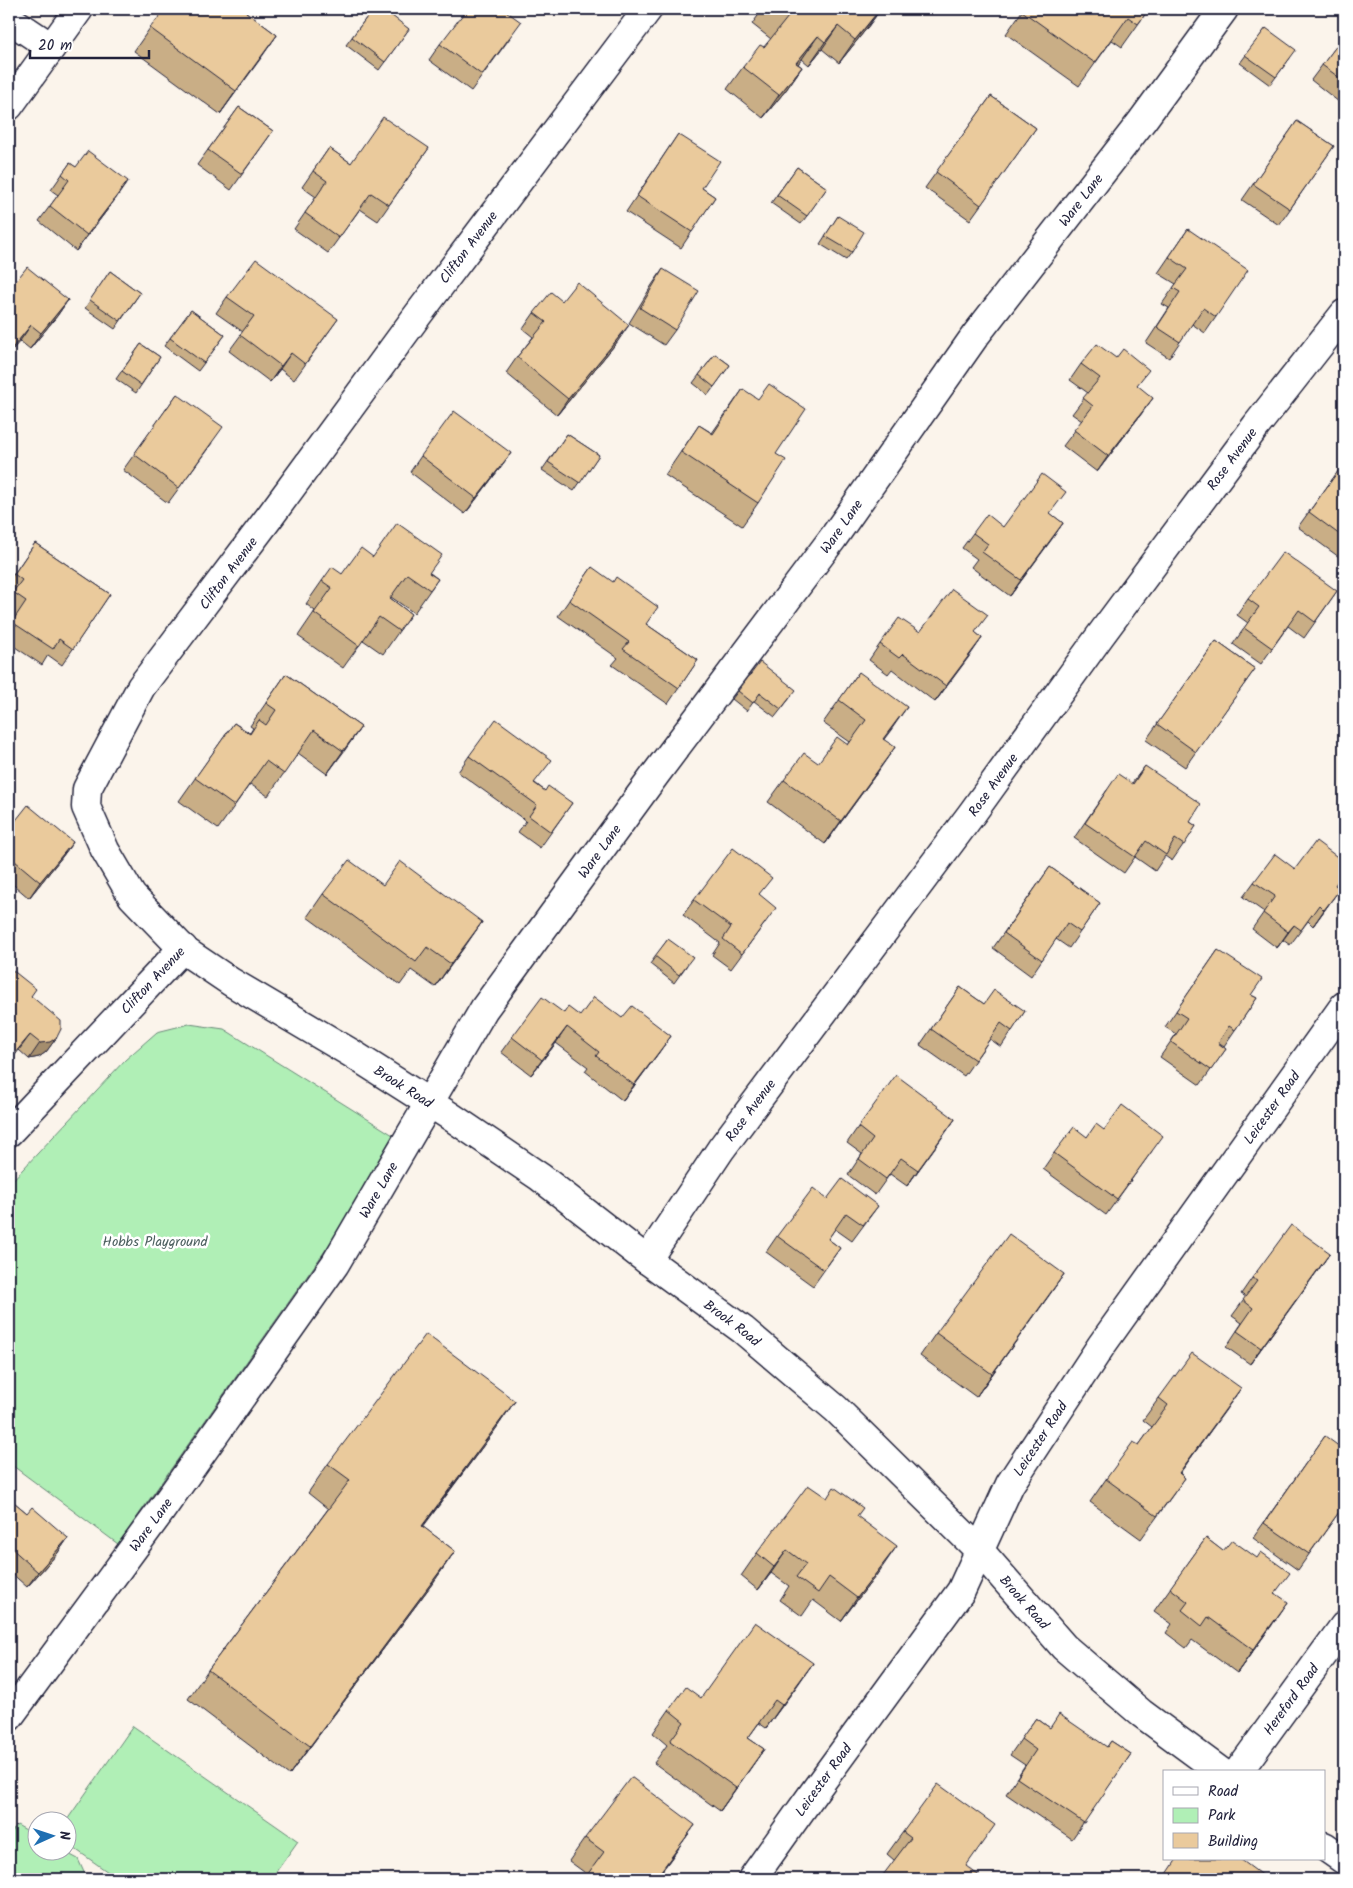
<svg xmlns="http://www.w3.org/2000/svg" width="1353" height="1888" viewBox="0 0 1353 1888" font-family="Kalam,sans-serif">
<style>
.green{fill:#b0efb6;stroke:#698878}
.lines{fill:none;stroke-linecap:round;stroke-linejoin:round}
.minor-casing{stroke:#22223b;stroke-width:31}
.minor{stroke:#fff;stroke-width:28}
.wall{fill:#c9ae86;stroke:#22223b}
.shaded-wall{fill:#a48d6d;stroke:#22223b}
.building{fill:#eaca9c;stroke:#22223b}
.labels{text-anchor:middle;stroke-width:5;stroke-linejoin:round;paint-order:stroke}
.street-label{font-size:14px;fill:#22223b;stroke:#fff}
.park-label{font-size:14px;fill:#4d6060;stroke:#fff}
</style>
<rect width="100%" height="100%" fill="#fbf4eb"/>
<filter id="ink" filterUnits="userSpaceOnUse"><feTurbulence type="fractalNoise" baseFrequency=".02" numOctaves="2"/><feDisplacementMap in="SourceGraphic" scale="10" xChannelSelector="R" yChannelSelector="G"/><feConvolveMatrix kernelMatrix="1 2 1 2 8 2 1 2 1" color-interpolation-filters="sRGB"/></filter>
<g filter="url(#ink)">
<path class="green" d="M189,1024l35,5 169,106 -59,103 -216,306 -109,-81v-279l116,-124 32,-28z
M133,1726l165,115 -27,38h-153l-50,-35 -1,-24z
M17,1825l20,11 1,14 25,1 15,8 9,20h-78v-43z"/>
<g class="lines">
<defs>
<g id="minor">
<path id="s1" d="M648,9l-231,307 -146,199 -130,172 -54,102 -1,18 19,43 27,46 53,55 46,31 120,71 99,63 90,61 99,77 104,76 93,79 144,142 84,96 77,66 80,59"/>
<path d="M9,19l42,28"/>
<path d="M9,106l70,-97"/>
<path id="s2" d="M9,1132l174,-184"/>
<path id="s3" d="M647,1260l74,-111 252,-337 127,-176 156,-210 88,-112"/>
<path id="s4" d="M9,1717l151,-205 175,-248 149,-255 171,-234 178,-237 142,-202 167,-215 82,-112"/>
<path id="s5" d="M1238,1772l106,-146"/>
<path d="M1324,1846l20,14"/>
<path id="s6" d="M752,1879l62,-87 147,-201 49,-107 91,-138 243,-340"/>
</g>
</defs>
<use href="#minor" class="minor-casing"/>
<use href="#minor" class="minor"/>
</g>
<path class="wall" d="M373,9l36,20 -30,41 -33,-25z
M763,9h118l-14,19 -28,35 -17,-14 -13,16 -7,-6 -4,5 4,3 -16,23 -23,28 -36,-29 16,-22 21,-20 7,-8 -19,-15z
M1149,9l-27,38 -10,-7 -33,46 -73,-52 16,-23z
M246,12l31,23 -57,79 -86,-63 16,-23z
M1266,28l24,30 -20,27 -30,-22z
M1344,36v70l-33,-26z
M510,38l-39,53 -42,-31 11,-16z
M991,96l45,32 -66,92 -45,-32z
M239,107l34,24 -42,59 -34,-25z
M1297,121l37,25 -55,79 -37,-25z
M678,134l24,54 13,9 -34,51 -55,-36z
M329,148l22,15 78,-15 -51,73 -18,-12 -32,44 -34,-24 22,-32 -14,-10z
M70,163l47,34 -41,54 -37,-30 19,-26 -7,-5z
M797,167l30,21 -26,36 -30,-21z
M838,216l14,36 -6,8 -26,-16z
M1188,229l28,88 -11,16 -13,-9 -23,34 -23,-15 23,-35 -7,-4 14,-20 -18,-11z
M663,269l12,61 -11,15 -35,-22 23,-38z
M110,271l30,22 -25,36 -30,-21z
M12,286l56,14 -11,16 -27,33 -10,-8z
M227,297l111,22 -44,61 -14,-11 -10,13 -41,-31 14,-19 -27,-19z
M562,301l56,40 -61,74 -51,-42 11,-16 16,-20 -10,-8 11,-16z
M191,310l34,25 -27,36 -34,-25z
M141,344l19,13 -24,36 -20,-14z
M715,354l15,11 -22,30 -15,-12z
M1081,364l57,22 4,27 -45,59 -34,-26 19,-25 -10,-7 16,-21 -18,-13z
M743,389l33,65 -18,49 -16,23 -77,-51 34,-50 13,8z
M177,394l35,49 -44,60 -45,-33z
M567,434l32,21 -25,36 -32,-21z
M421,456l79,12 -35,46 -55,-42z
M1344,463v87l-5,7 -41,-30z
M1051,514l12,9 -53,73 -39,-29 6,-8 -15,-11 11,-15 30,-6z
M35,543l75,51 -48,71 -14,-10 -6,10 -33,-22v-16l6,-10 -6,-5v-14l2,-3 -2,-1v-13z
M373,557l57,16 8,6 -24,34 -23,-16 -1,1 21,16 -28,40 -20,-14 -20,28 -45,-32 17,-25 -9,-7 16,-23 20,-7z
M592,567l54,57 52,36 -30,44 -56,-39 6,-7 -60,-42z
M1337,591l-33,47 -16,-12 -27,38 -28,-20 15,-21 -11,-8 11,-16z
M920,632l56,1 6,5 -47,64 -43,-33 -4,5 -19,-14 11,-16z
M1216,641l39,28 -70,98 -39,-27z
M859,672l25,67 -5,31 -54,74 -57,-42 16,-22 34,-17 30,-18 2,-3 -27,-19z
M286,674l75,53 -34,47 -29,-21 -30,43 -18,-12 -32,45 -39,-28 55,-78 16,10 3,-5 -3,-2z
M738,691l52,7 -15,19 -21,-16 -7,10 -15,-12z
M469,756l66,27 10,8 27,12 -32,45 -22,-16 8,-11 -68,-49z
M1145,766l45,56 6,4 -24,35 -7,-5 -10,15 -20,-14 -11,16 -50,-35 33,-48 25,-7z
M1344,801v7l-3,-3z
M9,829l64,13 -11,15 -33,41 -20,-17z
M1050,867l50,36 -31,45 -13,-9 -25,37 -38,-28z
M1295,869l40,16 -6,19 -16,22 -5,-5 -18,24 -7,-5 -6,8 -25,-19 12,-17 -21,-15 11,-15z
M383,885l99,37 -47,65 -24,-17 -11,15 -93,-68 16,-23z
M760,895l5,28 -34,46 -19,-14 8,-12 -37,-28 11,-15z
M668,939l19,26 -13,18 -24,-19z
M1218,950l33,45 6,3 -33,48 -6,-4v1l8,6 -26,36 -40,-28 16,-23 -11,-7z
M960,987l24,17 41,7 -24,36 -11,-8 -26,37 -44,-31z
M31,996l26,41 -11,15 -7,5 -10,2 -10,-9z
M564,1013l16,3 80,35 -37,50 -38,-30 3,-4 -32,-24 -25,32 -30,-23 11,-15z
M955,1119l-48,67 -17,-12 -15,21 -27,-20 14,-21 -15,-11 11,-16z
M1104,1130l48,21 -46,64 -63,-46 11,-16 33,-16z
M827,1199l51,7 -26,35 -17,-12 -7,10 12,9 -27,38 -47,-34 11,-16z
M1330,1253l-80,111 -24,-17 16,-24 -10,-7 14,-19 -5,-3 11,-16z
M1064,1274l-88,123 -56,-41 16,-23z
M1241,1388l-61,85 5,5 -44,61 -51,-37 16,-23 33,-34 13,-18 -9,-7 16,-22z
M515,1401l-20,29 -72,97 32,24 -20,29 -146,195 -101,-76 20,-29 120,-161 -20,-16 20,-29z
M1325,1436l19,69 -46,65 -45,-32z
M9,1498l18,15 41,25 -11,16 -30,33 -18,-16z
M826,1498l31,18 24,53 -40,52 -28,-21 -11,16 -22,-16 9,-14 -18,-13 -13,17 -17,-14 16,-23z
M1206,1538l70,55 -4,32 -35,48 -45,-33 -6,8 -20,-15 6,-9 -18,-13z
M813,1663l-47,65 -7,-5 -11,15 16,11 -44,62 -66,-48 13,-18 -14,-12 16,-23 32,-12z
M1036,1718l14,10 57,19 4,-6 20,13 -59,85 -66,-45 19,-29 -15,-10z
M903,1832l63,34 -72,-6 -7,-6z
M585,1838l94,10 -23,31h-72l4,-4 -19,-14z"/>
<path class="shaded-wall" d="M881,9l-14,19 -28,35 16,-23z
M838,26l-16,23 -13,16 16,-23z
M277,35l-16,23 -41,56 16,-23z
M818,36l-16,23 -22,27 16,-23z
M802,67l-16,23 -23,28 16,-23z
M128,181l-11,16 -41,54 11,-16z
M68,300l-11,16 -27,33 11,-16z
M31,325l-11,16 -11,13v-2z
M629,325l-11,16 -61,74 11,-16z
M291,353l-11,16 -10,13 11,-16z
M1153,398l-11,15 -45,59 11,-16z
M511,453l-11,15 -35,46 11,-16z
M1063,523l-11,16 -42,57 11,-16z
M982,638l-11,16 -36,48 11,-16z
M907,707l-16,23 -24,32 16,-23z
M361,727l-16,23 -18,24 16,-23z
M895,747l-16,23 -54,74 16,-23z
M73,842l-11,15 -33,41 11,-16z
M1340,889l-11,15 -16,22 11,-16z
M482,922l-16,23 -31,42 16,-23z
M1294,925l-11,15 -6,8 11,-16z
M567,1027l-11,16 -25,32 11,-15z
M30,1035l-11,15 -10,13v-3z
M671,1036l-11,15 -37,50 11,-16z
M57,1037l-11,15 -7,5 -10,2 11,-16z
M955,1119l-11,16 -37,51 11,-16z
M1330,1253l-11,16 -69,95 11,-16z
M1064,1274l-16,23 -72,100 16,-23z
M1241,1388l-16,23 -62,85 16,-23z
M515,1401l-20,29 -94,125 21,-29z
M68,1538l-11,16 -30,33 11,-15z
M897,1546l-16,23 -40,52 16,-23z
M787,1550l-16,23 -13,17 16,-23z
M455,1551l-20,29 -146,195 21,-29z
M1288,1602l-16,23 -35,48 16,-23z
M813,1663l-16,23 -31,42 16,-23z
M764,1749l-16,23 -28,39 16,-23z
M695,1825l-39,54h-1z"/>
<path class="building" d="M165,9h83l-2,3 31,23 -41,56 -86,-63z
M373,9h10l26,20 -24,33 -33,-25z
M467,9h36l18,13 -39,53 -42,-31z
M778,9h102l-25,31 -17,-14 -13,16 -7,-6 -22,27 6,4 -23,28 -36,-28 17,-22 4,2 24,-30z
M1024,9h125l-11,15 -10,-7 -33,46 -73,-52z
M1266,28l30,22 -20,27 -31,-22z
M1344,36v45l-22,-16z
M991,96l45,32 -55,77 -45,-33z
M239,107l34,24 -31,43 -34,-24z
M383,117l46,31 -40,57 -18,-12 -32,45 -34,-25 22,-32 -14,-10 16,-23 22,15z
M1297,121l37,25 -44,63 -37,-25z
M678,134l42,27 -18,27 13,9 -23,35 -55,-36z
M88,151l40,30 -41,54 -37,-29 19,-26 -7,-6 8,-11 6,4z
M797,167l30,21 -20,28 -30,-21z
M838,216l26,16 -12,20 -27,-16z
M1188,229l60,41 -32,47 -13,-9 -23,34 -23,-15 23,-35 -7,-4 14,-19 -18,-12z
M256,259l82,60 -33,45 -14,-11 -10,13 -41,-31 14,-19 -27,-19z
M27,267l41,33 -27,33 -10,-8 -22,27v-69l3,3z
M663,269l36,22 -24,39 -35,-22z
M110,271l30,22 -20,28 -30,-21z
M577,282l52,43 -61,74 -51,-42 29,-35 -12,-9 17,-21 11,9z
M191,310l34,25 -21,28 -34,-25z
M141,344l19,13 -19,28 -19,-14z
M1097,344l19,14 7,-9 26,21 -12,15 16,13 -45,58 -34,-26 19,-24 -10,-8 17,-20 -19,-14z
M715,354l15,11 -16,22 -15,-12z
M769,384l37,25 -30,45 10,6 -28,43 -77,-51 18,-27 14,9 30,-45 15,10z
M177,394l46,33 -44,61 -45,-34z
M454,411l57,42 -35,45 -55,-42z
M567,434l32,21 -19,28 -32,-21z
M1344,463v75l-35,-26z
M1042,474l24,18 -16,21 13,10 -42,57 -39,-28 6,-8 -15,-11 14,-19 16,13z
M397,523l45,32 -13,18 9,6 -8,11 -23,-16 -17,24 21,16 -12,17 -20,-14 -20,29 -45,-33 18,-25 -10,-7 10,-14 10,7 19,-26 12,9z
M35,543l75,51 -37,55 -14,-10 -6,10 -41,-27 14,-21 -13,-9 9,-12 -8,-6z
M1283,552l54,39 -22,31 -16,-12 -27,38 -28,-20 15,-21 -11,-8z
M592,567l21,15 3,-5 42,30 -12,17 52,36 -19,28 -56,-39 6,-7 -60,-42z
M952,589l36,26 -13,17 7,6 -36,48 -43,-32 -4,4 -19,-14 19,-26 21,14z
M1216,641l39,28 -59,83 -39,-28z
M760,662l36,28 -15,19 -21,-16 -7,10 -15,-12z
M859,672l48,35 -24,32 12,8 -54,74 -57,-41 20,-27 14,10 19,-26 11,8 18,-25 -27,-20z
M286,674l75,53 -18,24 -29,-21 -30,44 -18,-13 -32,45 -39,-28 39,-55 16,11 9,-14 7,5 10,-15 -10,-7z
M496,719l56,41 -18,23 11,8 3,-5 24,17 -21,29 -22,-16 8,-11 -68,-49z
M1145,766l56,38 -11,18 6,4 -12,19 -9,-6 -9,16 -20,-14 -11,16 -50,-34 33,-49 15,10z
M28,805l45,37 -33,40 -31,-26v-27z
M1316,841l28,21v10l-9,13 5,4 -16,21 -5,-5 -18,25 -7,-5 -6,7 -25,-19 12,-17 -21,-14 21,-28 20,15z
M733,848l39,30 -13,16 17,14 -34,46 -19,-15 8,-12 -37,-27z
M349,860l34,25 17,-24 82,61 -31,42 -24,-17 -11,15 -93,-68z
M1050,867l50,36 -20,29 -13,-9 -25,37 -38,-27z
M668,939l25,18 -14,18 -24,-19z
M1218,950l44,29 -11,16 6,3 -22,32 -6,-4 -11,17 8,6 -15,21 -40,-28 16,-24 -11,-7z
M11,969l25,20 -5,7 30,25v8l-4,8 -7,5 -10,1 -10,-8 -21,25v-88z
M960,987l24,17 10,-14 31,21 -13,20 -11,-8 -26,37 -44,-31z
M542,997l22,16 4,-6 12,9 14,-19 28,21 10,-12 39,30 -37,49 -38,-29 3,-4 -32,-25 -25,33 -30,-23z
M896,1075l59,44 -37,51 -17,-12 -15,21 -27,-20 14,-20 -15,-12z
M1122,1105l41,31 -46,63 -63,-46 20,-26 13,10 9,-13 8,6z
M842,1179l36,27 -15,19 -17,-12 -18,26 12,9 -16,22 -47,-34 36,-48 14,11z
M1291,1225l39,28 -69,95 -24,-17 16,-23 -10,-8 14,-19 -5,-3z
M1009,1234l55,40 -72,100 -56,-41z
M426,1334l89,67 -93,125 33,25 -145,195 -102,-76 142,-190 -22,-16z
M1192,1353l49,35 -62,85 6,5 -28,38 -51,-37 27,-37 6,3 29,-40 -9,-7z
M1325,1436l19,14v55l-35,49 -45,-31z
M808,1485l19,13 7,-11 29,21 -6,8 40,30 -40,52 -28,-21 -11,16 -22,-16 10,-13 -19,-14 -13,17 -17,-14z
M9,1498l18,15 5,-6 36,31 -30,34 -29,-26z
M1206,1538l17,13 9,-11 25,18 4,-6 29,21 -15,20 13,9 -35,48 -45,-33 -6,9 -20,-16 6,-8 -18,-14z
M755,1622l58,41 -31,42 -7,-5 -27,38 16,11 -28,39 -66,-47 14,-19 -15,-12 17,-23 15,11z
M1059,1714l48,33 4,-6 20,13 -47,69 -67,-45 19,-28 -15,-11 15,-21 14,10z
M631,1777l64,48 -40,54h-71l20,-27 -19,-14z
M938,1784l57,41 -29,41 16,12 -1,1h-101l31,-41 -8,-6z
M1177,1859h63l27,20h-99l-3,-2z"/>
</g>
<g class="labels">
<g class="street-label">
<text dy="5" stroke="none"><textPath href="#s4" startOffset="1859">Ware Lane</textPath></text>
<text transform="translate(468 247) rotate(-53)" y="5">Clifton Avenue</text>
<text dy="5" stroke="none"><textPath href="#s3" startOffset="992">Rose Avenue</textPath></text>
<text dy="5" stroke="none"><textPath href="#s4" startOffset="1454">Ware Lane</textPath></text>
<text transform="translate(228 573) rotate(-53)" y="5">Clifton Avenue</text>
<text dy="5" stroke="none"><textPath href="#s3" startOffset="588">Rose Avenue</textPath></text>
<text dy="5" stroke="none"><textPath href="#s4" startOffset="1049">Ware Lane</textPath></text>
<text dy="5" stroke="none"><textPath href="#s2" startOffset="209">Clifton Avenue</textPath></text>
<text dy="5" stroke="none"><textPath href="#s1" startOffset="1414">Brook Road</textPath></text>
<text dy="5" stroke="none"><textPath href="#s6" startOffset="932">Leicester Road</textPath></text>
<text dy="5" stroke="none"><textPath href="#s3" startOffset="182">Rose Avenue</textPath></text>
<text dy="5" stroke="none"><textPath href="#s4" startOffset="644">Ware Lane</textPath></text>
<text dy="5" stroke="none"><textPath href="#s1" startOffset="1819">Brook Road</textPath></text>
<text dy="5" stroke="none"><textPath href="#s6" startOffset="528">Leicester Road</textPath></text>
<text dy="5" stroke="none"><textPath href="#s4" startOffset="239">Ware Lane</textPath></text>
<text dy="5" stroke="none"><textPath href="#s1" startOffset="2224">Brook Road</textPath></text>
<text dy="5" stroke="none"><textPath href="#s5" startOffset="90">Hereford Road</textPath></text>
<text dy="5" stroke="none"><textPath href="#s6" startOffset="122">Leicester Road</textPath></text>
</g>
<g class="park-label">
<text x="155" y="1246">Hobbs Playground</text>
</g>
</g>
<rect width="1353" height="1888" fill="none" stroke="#fff" stroke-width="30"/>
<rect x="15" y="15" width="1323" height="1858" fill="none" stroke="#22223b" stroke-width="2" filter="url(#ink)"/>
<rect x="1163" y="1770" width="162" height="90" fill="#ffffff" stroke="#a7a7b1"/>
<rect x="1173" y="1787" width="25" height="8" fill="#ffffff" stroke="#a7a7b1"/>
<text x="1208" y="1796" font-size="15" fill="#22223b">Road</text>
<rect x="1173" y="1808" width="25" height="15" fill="#b0efb6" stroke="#a7a7b1"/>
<text x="1208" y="1820" font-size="15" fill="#22223b">Park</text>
<rect x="1173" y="1833" width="25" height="15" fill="#eaca9c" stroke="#a7a7b1"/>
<text x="1208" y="1846" font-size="15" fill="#22223b">Building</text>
<g transform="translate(52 1836) rotate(87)"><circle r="24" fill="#ffffff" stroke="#a7a7b1"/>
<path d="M0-4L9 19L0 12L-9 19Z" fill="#1f6fb2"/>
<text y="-8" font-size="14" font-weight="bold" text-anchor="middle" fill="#22223b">N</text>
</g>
<path d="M30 50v8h119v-8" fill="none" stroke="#22223b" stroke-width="2.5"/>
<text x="38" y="50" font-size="15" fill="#22223b" stroke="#ffffff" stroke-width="4" paint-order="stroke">20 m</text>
</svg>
